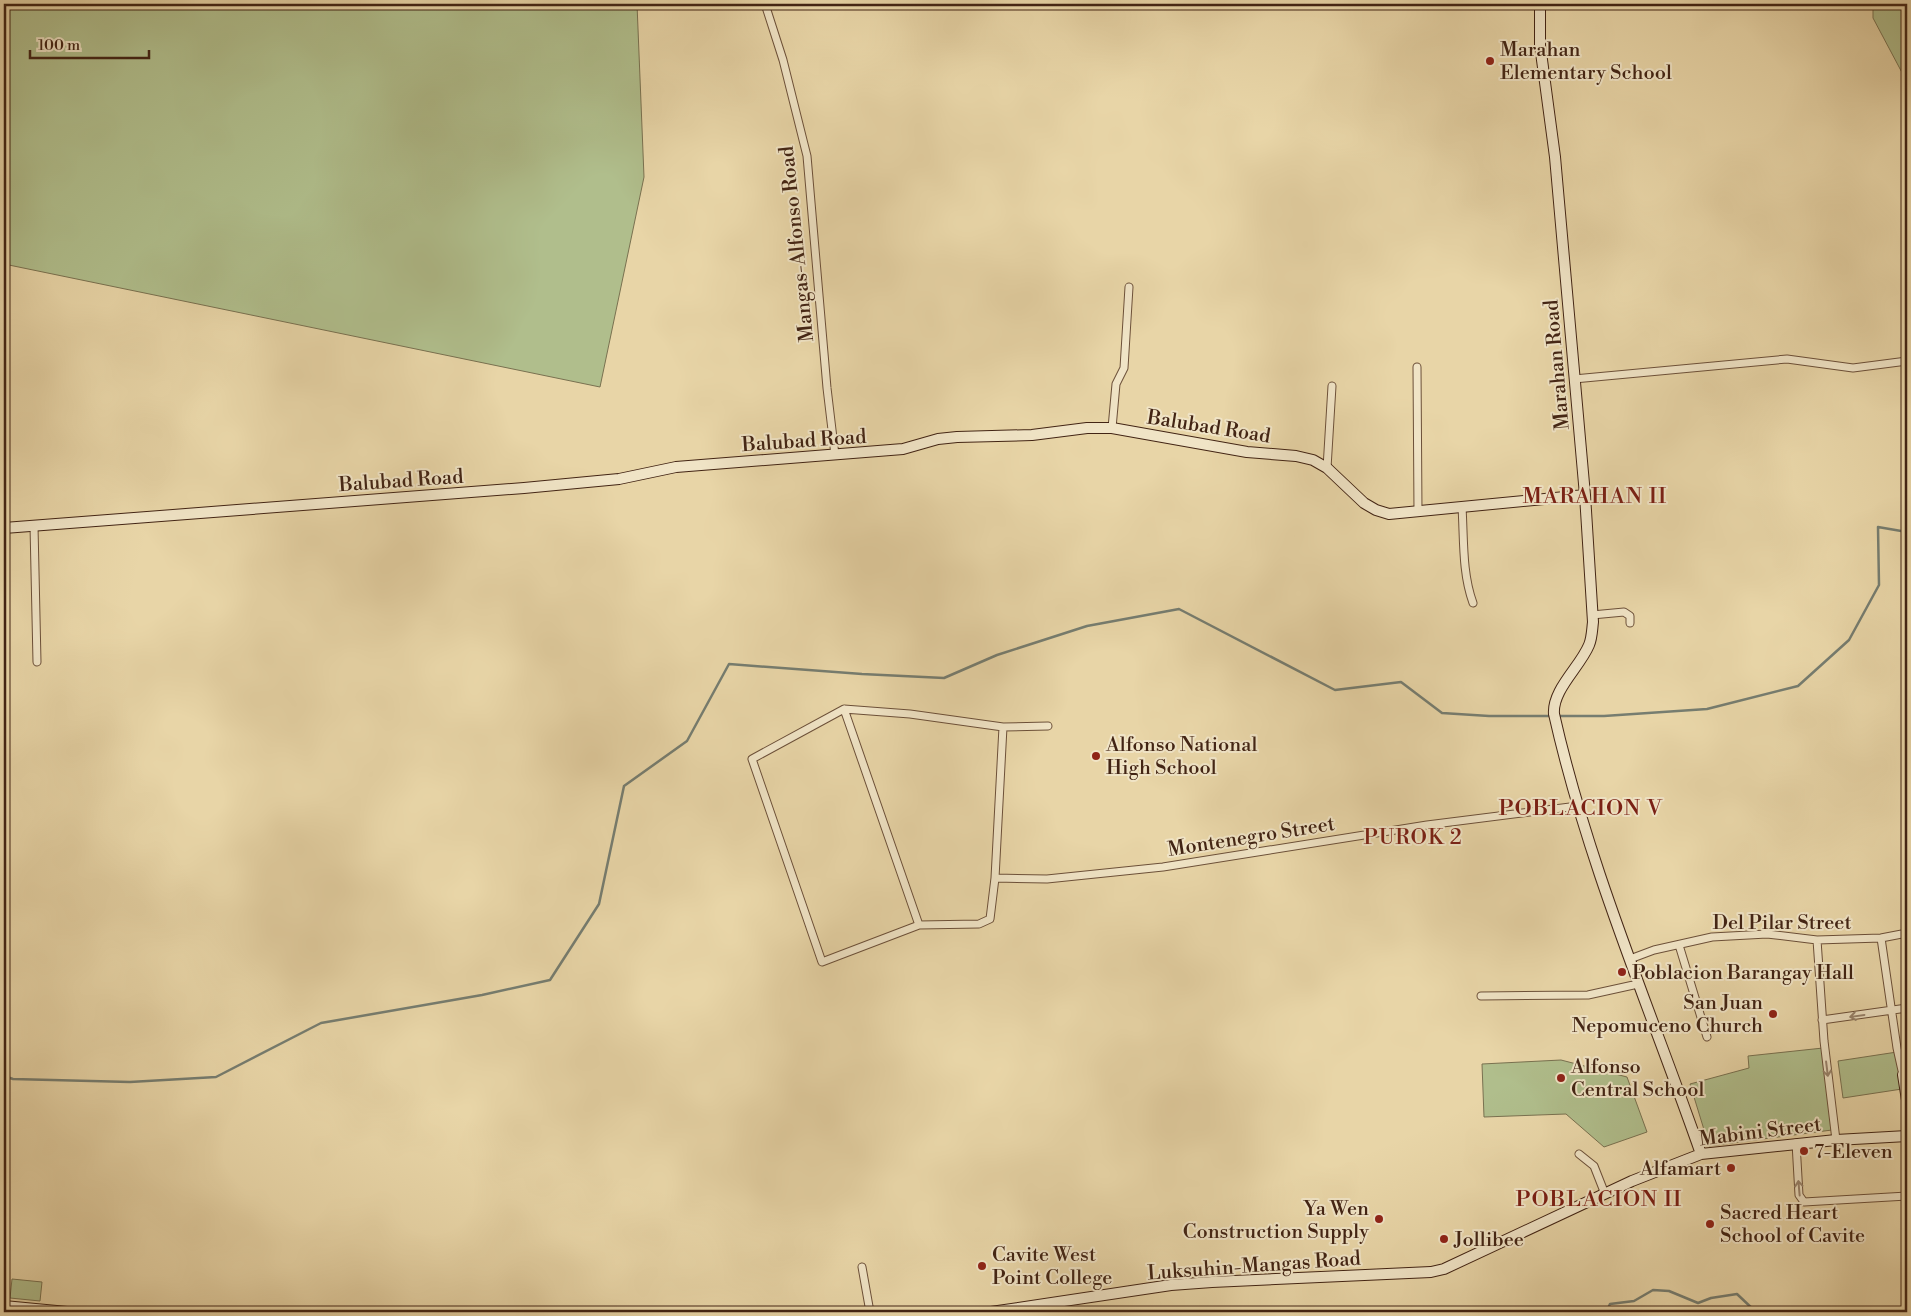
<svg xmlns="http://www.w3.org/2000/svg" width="1911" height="1316" viewBox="0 0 1911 1316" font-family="'Libre Bodoni',serif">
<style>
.green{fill:#b0be8c;stroke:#797150}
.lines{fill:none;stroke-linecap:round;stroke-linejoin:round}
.stream{stroke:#767d70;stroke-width:2.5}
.street-casing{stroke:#6c5039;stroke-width:9}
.secondary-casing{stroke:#422414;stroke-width:12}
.street{stroke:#f0e4c6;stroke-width:7}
.secondary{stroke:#f0e4c6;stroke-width:10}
.oneway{stroke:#99846d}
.poi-dot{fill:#8f2418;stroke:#f0e4c6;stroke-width:2}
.labels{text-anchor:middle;stroke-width:4;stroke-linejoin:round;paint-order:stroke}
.poi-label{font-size:20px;fill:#422414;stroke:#f0e4c6;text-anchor:start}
.street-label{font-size:20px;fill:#422414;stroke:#f0e4c6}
.neighbourhood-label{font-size:21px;letter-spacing:1px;fill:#7a1f14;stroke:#f0e4c6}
.quarter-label{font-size:22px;letter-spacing:1px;fill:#7a1f14;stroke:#f0e4c6}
</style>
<rect width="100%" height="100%" fill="#e8d5a7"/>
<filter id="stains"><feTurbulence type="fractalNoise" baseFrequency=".004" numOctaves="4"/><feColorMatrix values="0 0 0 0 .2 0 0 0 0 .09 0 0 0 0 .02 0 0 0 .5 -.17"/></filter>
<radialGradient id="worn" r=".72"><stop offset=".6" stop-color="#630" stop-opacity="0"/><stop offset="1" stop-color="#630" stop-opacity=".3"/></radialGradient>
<path class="green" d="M4,4h633l7,173 -44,210 -596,-123z
M1873,4h34v78l-34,-64z
M1823,1048l9,82 -123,16 -19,-62 59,-16 -1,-12z
M1897,1052l5,37 -59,9 -5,-37z
M1561,1060l66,17 20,55 -43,15 -38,-33 -82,3 -2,-53z
M12,1279l30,3 -2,19 -30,-3z"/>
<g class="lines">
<path class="stream" d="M1558,716h46l103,-7 91,-23 51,-46 30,-55 -1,-58 29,5
M4,1076l9,3 117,3 86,-5 105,-54 161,-28 68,-15 49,-76 25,-118 63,-45 42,-77 133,10 82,4 53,-23 90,-29 92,-17 156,81 66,-8 41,31 47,3h61
M1606,1312l4,-8 24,-3 19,-11 16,1 29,12 13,-5 26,-4 19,18"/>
<defs>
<path id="street" d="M765,4l18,56 24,96 20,232 8,67
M1417,367l1,145
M1574,379l213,-20 66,9 54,-7
M1112,428l4,-44 8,-16 5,-81
M1327,468l5,-82
M1462,507c2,32 0,66 11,96
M34,526l3,136
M1592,615l32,-3 6,4v7
M844,709l75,216
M1003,727l-8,151 -5,41 -11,5 -60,1 -97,37 -70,-203 92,-50 66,5 93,13 45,-1
M995,878l52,1 116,-12 264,-42 151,-19
M1881,938l16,110 6,27
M1817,940l7,101 12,99
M1679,945l28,92
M1630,959l24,-9 58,-13 55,-3 50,6 64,-2 26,-5
M1481,996l107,-1 50,-11
M1822,1020l85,-12
M1796,1143l3,52 5,7 103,-6
M1579,1154l15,12 11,28
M862,1267l8,45"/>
<path id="secondary" d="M1540,4v41l15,112 30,338 8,127c-1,8 -1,16 -4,23 -9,22 -37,45 -35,69 34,151 96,294 147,440
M4,528l520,-40 95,-9 57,-12 227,-18 35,-10 19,-2 75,-2 55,-7h25l135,24 49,4 17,4 14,8 37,35 12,7 13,4 196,-19
M1907,1074l-4,1 4,25
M4,1306l63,6
M991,1312l180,-27 41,-3 219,-10 13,-3 188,-88 69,-27 135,-14 71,-4"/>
</defs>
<use href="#street" class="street-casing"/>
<use href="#secondary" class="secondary-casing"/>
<use href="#street" class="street"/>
<use href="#secondary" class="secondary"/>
</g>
<defs><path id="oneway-shaft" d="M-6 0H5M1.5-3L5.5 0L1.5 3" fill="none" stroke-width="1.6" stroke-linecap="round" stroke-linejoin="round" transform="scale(1.25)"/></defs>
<g class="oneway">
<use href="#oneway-shaft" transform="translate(1857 1016) rotate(172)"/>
<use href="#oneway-shaft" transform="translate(1827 1069) rotate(83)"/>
<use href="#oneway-shaft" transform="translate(1799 1188) rotate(-95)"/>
</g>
<g class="poi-dot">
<circle cx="1490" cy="61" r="5"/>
<circle cx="1096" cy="756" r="5"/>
<circle cx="1622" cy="972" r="5"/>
<circle cx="1773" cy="1014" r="5"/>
<circle cx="1561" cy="1078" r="5"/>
<circle cx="1804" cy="1151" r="5"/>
<circle cx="1731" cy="1168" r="5"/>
<circle cx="1379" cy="1219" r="5"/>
<circle cx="1710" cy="1224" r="5"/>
<circle cx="1444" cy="1239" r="5"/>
<circle cx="982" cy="1266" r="5"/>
</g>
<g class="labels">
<g class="poi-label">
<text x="1500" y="56">Marahan<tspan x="1500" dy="23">Elementary School</tspan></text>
<text x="1106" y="751">Alfonso National<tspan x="1106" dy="23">High School</tspan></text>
<text x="1632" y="979">Poblacion Barangay Hall</text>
<text x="1763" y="1009" text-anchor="end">San Juan<tspan x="1763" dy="23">Nepomuceno Church</tspan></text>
<text x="1571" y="1073">Alfonso<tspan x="1571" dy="23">Central School</tspan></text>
<text x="1814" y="1158">7-Eleven</text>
<text x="1721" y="1175" text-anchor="end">Alfamart</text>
<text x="1369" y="1215" text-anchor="end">Ya Wen<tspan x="1369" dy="23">Construction Supply</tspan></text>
<text x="1720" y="1219">Sacred Heart<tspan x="1720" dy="23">School of Cavite</tspan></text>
<text x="1454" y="1246">Jollibee</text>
<text x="992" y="1261">Cavite West<tspan x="992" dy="23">Point College</tspan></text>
</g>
<g class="street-label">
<text transform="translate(796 244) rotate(-96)" y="7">Mangas-Alfonso Road</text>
<text transform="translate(1556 365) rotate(-95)" y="7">Marahan Road</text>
<text transform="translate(1209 426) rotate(9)" y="7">Balubad Road</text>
<text transform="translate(804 440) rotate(-4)" y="7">Balubad Road</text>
<text transform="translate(401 480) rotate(-4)" y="7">Balubad Road</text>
<text transform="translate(1251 836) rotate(-9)" y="7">Montenegro Street</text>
<text x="1782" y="929">Del Pilar Street</text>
<text transform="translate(1760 1131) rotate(-7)" y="7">Mabini Street</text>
<text transform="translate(1254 1265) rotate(-4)" y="7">Luksuhin-Mangas Road</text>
</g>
<g class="neighbourhood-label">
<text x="1413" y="844">PUROK 2</text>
</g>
<g class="quarter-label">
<text x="1595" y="503">MARAHAN II</text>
<text x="1581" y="815">POBLACION V</text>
<text x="1599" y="1206">POBLACION II</text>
</g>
</g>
<rect width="1911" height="1316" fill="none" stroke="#e8d5a7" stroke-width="20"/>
<rect x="5" y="5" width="1901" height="1306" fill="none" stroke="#422414" stroke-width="2.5"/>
<rect x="10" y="10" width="1891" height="1296" fill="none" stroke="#422414"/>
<path d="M30 50v8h119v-8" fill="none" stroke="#422414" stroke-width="2.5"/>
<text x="38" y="50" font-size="15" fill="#422414" stroke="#f0e4c6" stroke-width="4" paint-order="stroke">100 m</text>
<rect width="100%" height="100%" filter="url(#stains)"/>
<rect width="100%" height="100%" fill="url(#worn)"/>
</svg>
